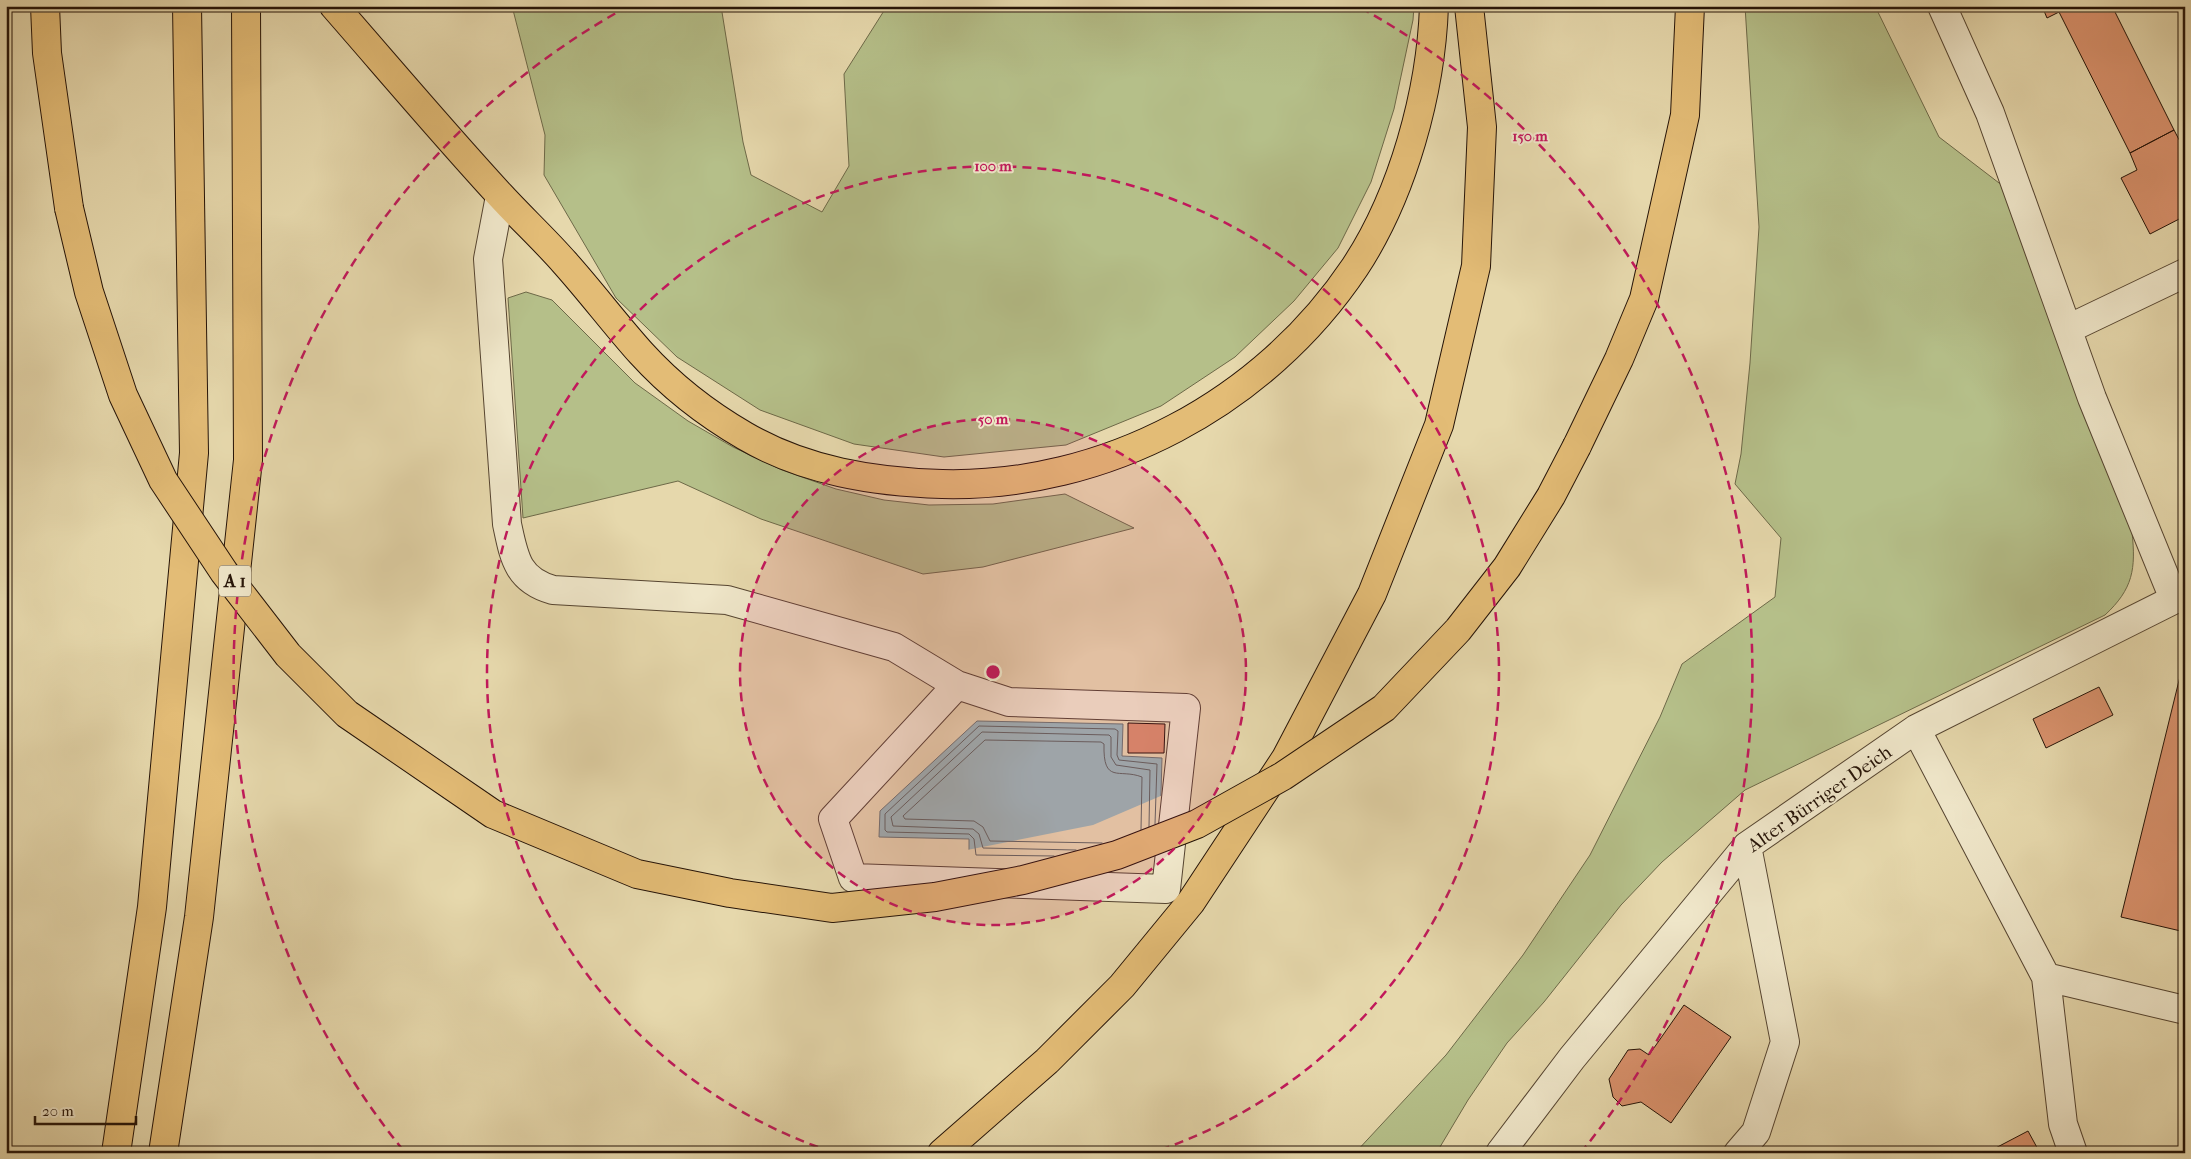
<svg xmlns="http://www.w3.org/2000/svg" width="2191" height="1159" viewBox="0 0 2191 1159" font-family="'IM FELL French Canon',serif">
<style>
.green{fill:#b5bf89;stroke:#6d6948}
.water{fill:#99b8b3;stroke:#6b766e}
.pier{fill:#e6d8ac}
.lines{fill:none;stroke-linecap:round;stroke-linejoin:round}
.shore{stroke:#5f665d;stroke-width:1}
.building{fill:#d9916c;stroke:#251307}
.minor-casing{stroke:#554430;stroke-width:30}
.highway-casing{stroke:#251307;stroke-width:30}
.minor{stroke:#efe6c9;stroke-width:28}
.highway{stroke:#e3bc76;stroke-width:28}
.highway-bridge-casing{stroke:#251307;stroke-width:30;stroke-linecap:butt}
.highway-bridge{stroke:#e3bc76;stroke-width:28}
.ring{fill:none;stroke:#c2185b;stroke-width:2.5;stroke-dasharray:9 6}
.labels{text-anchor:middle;stroke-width:4;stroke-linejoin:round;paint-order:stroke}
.shield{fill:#efe6c9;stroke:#625241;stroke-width:1}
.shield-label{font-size:18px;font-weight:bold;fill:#251307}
.street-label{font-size:19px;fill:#251307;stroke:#efe6c9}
.centre{fill:#c2185b;stroke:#efe6c9;stroke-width:2.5}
.ring-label{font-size:15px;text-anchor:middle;font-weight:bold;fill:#c2185b;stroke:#efe6c9;stroke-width:4;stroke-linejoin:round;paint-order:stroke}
</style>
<rect width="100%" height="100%" fill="#e6d8ac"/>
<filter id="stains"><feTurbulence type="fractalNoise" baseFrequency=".004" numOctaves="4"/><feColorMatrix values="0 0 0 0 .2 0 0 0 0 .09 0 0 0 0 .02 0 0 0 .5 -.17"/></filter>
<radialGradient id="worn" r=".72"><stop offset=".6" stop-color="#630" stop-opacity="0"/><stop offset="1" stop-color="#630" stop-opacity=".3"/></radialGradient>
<path class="green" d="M512,6h209l22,136 8,33 71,37 27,-46 -5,-92 43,-68h527l-1,14 -19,89 -23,73 -33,66 -44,53 -59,56 -74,49 -95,39 -122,12 -90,-13 -94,-34 -83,-53 -61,-59 -72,-123 1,-40z
M1745,6h130l64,131 64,49 129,346c4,37 1,57 -27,83l-360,175 -83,72 -41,43 -77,97 -37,41 -39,57 -31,52 -82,1 91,-98 77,-100 67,-100 70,-138 22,-53 93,-67 6,-59 -46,-54 6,-30 9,-91 9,-136z
M526,292l26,8 83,83 53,38 45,26 49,23 54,19 48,11 45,5 64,-1 72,-10 69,34 -151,39 -60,7 -162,-55 -83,-38 -155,37 -15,-220z"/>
<path class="water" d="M977,721l146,3 -1,32 40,2 -3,105 -190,-3v-21l-90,-2 1,-26z"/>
<path class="pier" d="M1163,795l-4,71 -190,-4 -2,-2v-10l126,-25z"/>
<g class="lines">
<path class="shore" d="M1102,843l-112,-2 -7,-14 -9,-6 -69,-2 -2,-3 82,-76 116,2 3,2c-1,41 15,24 38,33l-1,53
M1076,850l-93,-2 -4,-14 -6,-5 -80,-3 -2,-9 91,-85 127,3 2,2v20l5,8 34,5 -1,57
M1054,856l-78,-1 -2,-16 -5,-5 -82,-2 -2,-2v-16l94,-88 136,3 3,2 -1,24 2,5 38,4 -2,60"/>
</g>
<path class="building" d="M2042,6h70l62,124 -44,23 -71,-141 -12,6z
M2174,130l11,21v65l-35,18 -29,-56 16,-8 -7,-17z
M2185,656v276l-64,-15z
M2099,687l14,28 -67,33 -13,-29z
M1128,723l37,1 -1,29h-36z
M1684,1005l47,32 -60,86 -30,-21 -19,4 -9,-9 -4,-18 19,-29 12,-1 9,6z
M2028,1131l12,22h-54z"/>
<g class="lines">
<defs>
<path id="minor" d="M1942,6l48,107 102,285 82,201
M500,196l-12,63 19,265c7,33 10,56 46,66l174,10 167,47 63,38 52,17 177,6 -20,181 -313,-11 -20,-59 124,-134
M2068,329l117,-56
M1916,729l130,248 139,33
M2046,977l17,147 10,29
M1500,1153l72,-95 175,-212 169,-117 269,-135
M1738,1153l18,-21 29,-90 -38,-196"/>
<path id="highway" d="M45,6l2,47 22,155
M334,6c55,63 109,127 166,189 21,23 44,44 65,68 26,29 50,61 76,90 30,33 66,61 104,83 60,35 129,46 197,48 163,4 322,-81 413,-217 48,-73 76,-175 79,-261
M1577,446l42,-87 25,-60 41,-184 5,-109
M116,1153l36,-246 42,-454 -7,-447
M163,1153l36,-236 49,-457 -2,-454
M942,1153l105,-92 75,-75 69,-84 95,-144 86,-164 67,-169 37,-159 6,-139 -13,-121"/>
</defs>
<use href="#minor" class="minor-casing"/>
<use href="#highway" class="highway-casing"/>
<use href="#minor" class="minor"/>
<use href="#highway" class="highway"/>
<defs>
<path id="highway-bridge" d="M69,208l20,84 34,103 40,85 61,92 64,83 59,59 146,100 144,60 93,19 102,15 103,-11 88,-17 94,-25 80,-31 86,-48 101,-68 74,-78 49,-63 44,-71 26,-50"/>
</defs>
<use href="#highway-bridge" class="highway-bridge-casing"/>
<use href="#highway-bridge" class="highway-bridge"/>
</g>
<circle cx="993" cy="672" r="253" fill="#c2185b" fill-opacity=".12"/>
<g class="ring">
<circle cx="993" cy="672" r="253"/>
<path d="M832 1152A506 506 0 1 1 1154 1152"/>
<path d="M403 1150A759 759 0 0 1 625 8M1361 8A759 759 0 0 1 1583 1150"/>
</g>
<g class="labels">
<rect class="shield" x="219" y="565.5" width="32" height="31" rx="4"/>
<g class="shield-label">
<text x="235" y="587">A 1</text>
</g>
<g class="street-label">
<text transform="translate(1819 798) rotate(-35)" y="7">Alter Bürriger Deich</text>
</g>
</g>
<circle cx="993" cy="672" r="8" class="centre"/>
<g class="ring-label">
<text x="1530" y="141">150 m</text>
<text x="993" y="171">100 m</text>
<text x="993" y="424">50 m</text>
</g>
<rect width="2191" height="1159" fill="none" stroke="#e6d8ac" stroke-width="25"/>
<rect x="8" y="8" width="2176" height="1144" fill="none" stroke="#251307" stroke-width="2.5"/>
<rect x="12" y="12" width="2166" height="1134" fill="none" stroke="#251307"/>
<path d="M35 1116v8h101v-8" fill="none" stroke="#251307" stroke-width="2.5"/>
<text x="42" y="1116" font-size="15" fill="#251307" stroke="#efe6c9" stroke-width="4" paint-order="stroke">20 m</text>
<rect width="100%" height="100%" filter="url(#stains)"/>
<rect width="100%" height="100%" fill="url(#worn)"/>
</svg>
